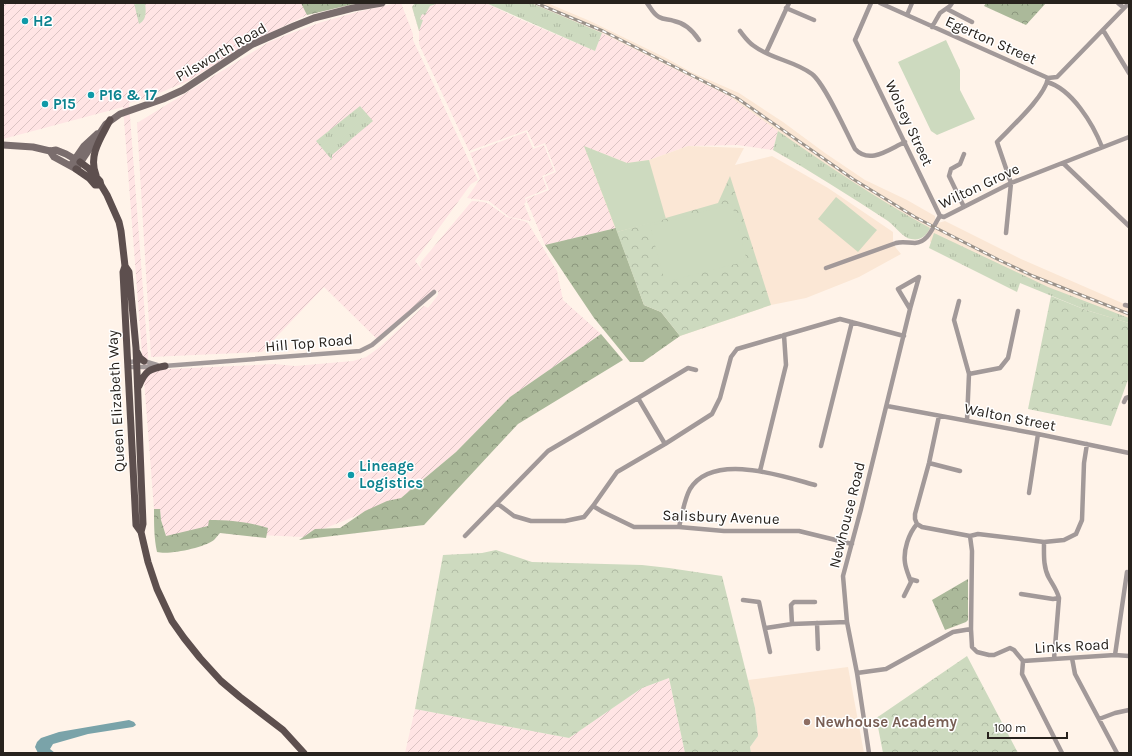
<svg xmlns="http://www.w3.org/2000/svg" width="1132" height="756" viewBox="0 0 1132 756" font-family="Karla,sans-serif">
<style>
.industrial{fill:url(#industrial-furrows)}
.built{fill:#fbe7d5}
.grass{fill:url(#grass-tufts)}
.forest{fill:url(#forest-crowns)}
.park{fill:url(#park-crowns)}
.garden{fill:#cddabf}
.water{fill:#7aa3a9}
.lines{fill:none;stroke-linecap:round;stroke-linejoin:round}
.street{stroke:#a29999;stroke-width:4.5}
.secondary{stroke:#7a6d6d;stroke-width:7}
.primary{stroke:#5d4f4e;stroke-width:7}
.rail-casing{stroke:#9a928a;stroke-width:3}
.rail{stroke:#fff;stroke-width:1.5;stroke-dasharray:4.5;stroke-linecap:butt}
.culture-dot{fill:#0f9aa8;stroke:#fff;stroke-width:1.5}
.education-dot{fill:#8d6e63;stroke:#fff;stroke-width:1.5}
.labels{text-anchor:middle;stroke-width:3;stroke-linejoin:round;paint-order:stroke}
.culture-label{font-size:15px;font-weight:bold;fill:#0d838f;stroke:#fff;text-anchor:start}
.street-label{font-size:15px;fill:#27221d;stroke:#fff}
.education-label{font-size:15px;font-weight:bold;fill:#785e54;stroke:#fff;text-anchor:start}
</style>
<defs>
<pattern id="industrial-furrows" width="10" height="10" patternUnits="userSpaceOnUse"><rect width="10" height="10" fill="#ffe4e4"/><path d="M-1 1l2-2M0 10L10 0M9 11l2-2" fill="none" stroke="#dbc3c3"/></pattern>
<pattern id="grass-tufts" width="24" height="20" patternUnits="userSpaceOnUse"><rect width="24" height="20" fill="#cddabf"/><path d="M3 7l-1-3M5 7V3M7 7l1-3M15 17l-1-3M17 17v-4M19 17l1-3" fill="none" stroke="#b0bba4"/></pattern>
<pattern id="forest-crowns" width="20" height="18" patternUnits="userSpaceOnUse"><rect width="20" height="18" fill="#abb99a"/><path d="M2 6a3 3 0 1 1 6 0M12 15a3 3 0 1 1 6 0" fill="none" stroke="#8b967d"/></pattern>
<pattern id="park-crowns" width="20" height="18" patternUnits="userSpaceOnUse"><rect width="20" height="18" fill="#cddabf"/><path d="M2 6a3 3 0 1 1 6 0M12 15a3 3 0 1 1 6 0" fill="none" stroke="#b0bba4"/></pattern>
</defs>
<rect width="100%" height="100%" fill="#fff3e9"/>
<path class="industrial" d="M3,3h355l-51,12 -56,27 -63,39 -36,15 -23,7 20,267 126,-6 20,2 58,-5 13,-4 14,-10 44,-41 4,2 10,-13v-5l-60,50 -54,-53 -62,65 -111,5 -14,-234 132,-81 20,-8 33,-12 35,-10 40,-9h4l12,31v6l65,140 -7,4 -56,77 8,10 -3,-6 1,-3 51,-61 12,1 5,2 18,13 17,4 4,2 29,48 6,29 38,34 -91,63 -54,55 -55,46 -98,39 -83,-4 -54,3 -5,-16 -1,-11h-6l-31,-402 -120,32z
M438,3h48l31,15 78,33 7,-18 127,63 26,17 23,18 -5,19 -36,-5 -49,1 -39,14 -22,3 -43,-17 32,82 -71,17 -19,-46 23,-9 -5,-13 12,-5 -11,-29 -10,4 -8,-17 -58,21 -50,-107v-13l-7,-24 18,-1z
M526,132l7,17 11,-4 10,26 -12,5 5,13 -22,9 1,4 -2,2 7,17 -22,-4 -20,-16 -22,-3 13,-19 -10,-26z
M669,678l16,75h-280l10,-44 154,29 73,-50z"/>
<path class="built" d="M531,3h16l43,18 76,37 25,14 48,21 44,29 42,31 40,27 42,20 28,16v4l-8,14 -151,-96 2,-7 -49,-35 -127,-63z
M584,146l43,17 22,-3 39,-14 56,2 -9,17 37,-9 56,32 65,44v10l3,6 5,6 -42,23 -53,21 -35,7 -91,31 -19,-24 -17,-7z
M945,221l76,38 108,47v17l-22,-6 -177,-75v-6l8,-13z
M848,667l16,86h-113l-1,-6 8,-11 -3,-28 -7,-28z"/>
<path class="grass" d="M134,3h11c1,8 2,17 -6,21z
M415,3h23l-8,3 -5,9 -3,-1 -2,5 3,1 -4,11 -7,-24z
M486,3h45l71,30 -7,18z
M360,106l13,15 -41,34v5l-16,-19z
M778,131c50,35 99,68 152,97 -4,8 -9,13 -19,11 -8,-1 -16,-13 -23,-18 -38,-25 -76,-49 -115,-71z
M934,233l114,54 81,31v5l-43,-13 -66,-27 -3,9 -88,-44z"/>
<path class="forest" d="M301,3h57l-51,12z
M986,3h60l-20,22 -42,-19z
M616,228l28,77 17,7 19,24 -37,26h-13l-36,-44 -49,-73z
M601,334l22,26 -105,64 -94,101 -125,15 16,-11 25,-1 25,-17 22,-10 14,-3 55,-46 54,-55z
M154,509h6l1,11 5,16 42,-10 1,-6c21,0 39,2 59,8l-2,10 -46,-5c-2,2 -4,5 -6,7 -11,8 -44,15 -57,12 -3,-14 -3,-28 -3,-43z
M968,579v41l-2,2 -21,8 -13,-30z"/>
<path class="park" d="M730,176l41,129 -91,31 -19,-24 -17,-7 -27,-73 101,-29z
M1051,296l35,14 43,13v54l-18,49 -83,-17z
M496,550l36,12 110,3 27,3 53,8 33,132 3,28 -8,11 1,6h-66l-16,-75 -27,10 -73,50 -154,-29 28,-154 39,-2z
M967,656l51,97h-135l-5,-26 -8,1 -1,-5z"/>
<path class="garden" d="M946,40l14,30v20l15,29 -38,16 -6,-4 -33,-69z
M584,146l43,17 22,-3 17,59 -49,13z
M836,197l41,33 -19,22 -40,-33z
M732,204l15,57 -82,21 -15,-56z"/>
<path class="water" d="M129,720l5,2 2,3 -3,2 -45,7 -35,10 -3,5 5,4h-17l-3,-6 2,-5 4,-4 18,-6z"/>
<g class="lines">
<path class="street" d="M647,3c4,5 6,11 12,14 5,3 10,2 15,4 11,2 19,10 25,19
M871,3l-16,37 85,176
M880,3l168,75 9,-1 72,-74
M1118,3l6,5
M786,8l28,12
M947,9l25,13
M907,15l5,-12
M932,27l8,-14 10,-7 2,-3
M1103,30l26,43
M740,31c4,5 8,11 14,15 17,13 41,15 58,28 13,10 34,58 43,75 15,16 34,0 50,-7
M766,53l23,-50
M1047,82c25,7 46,42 55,65
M964,154l-4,10 -9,5 -2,7 15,31
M1063,163l66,63
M940,216l4,1 67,-34 118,-46
M1006,233l5,-50 -14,-41c13,-14 48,-45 51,-64
M826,268l70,-25c7,-2 12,0 19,0 14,-1 18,-17 25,-27
M959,301l-5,19 15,54 -2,46
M1125,305l4,1
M127,362l17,-1 13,4
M164,366l196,-15 12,-6 62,-53
M127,367h27
M969,374l31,-6 8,-10 10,-47
M1124,402l2,-4 3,-1
M887,406l151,28 91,19
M665,444l-27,-46 50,-30 8,2
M821,446l31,-124
M929,463l31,8
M760,471l26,-106 -2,-30
M1029,493l9,-59
M498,504l16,12 17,5h34l19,-4 9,-11 24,-34 48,-28 47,-30 8,-16 11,-41 6,-8 103,-30 64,17
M593,506l10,6 31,15h45l45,4h75l53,13
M917,524l5,3 48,9 8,-2 66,8 20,-2 12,-6 6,-14 2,-57 3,-19
M679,527c3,-12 5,-27 11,-38 23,-37 92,-13 125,-4
M465,536l83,-85 90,-53
M970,536l2,15 -1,78 1,18 5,5 12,3h5l16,-7 4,2 9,11
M1044,542c0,12 -1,25 5,36 4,7 8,12 10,20l-5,61
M910,579l7,2
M1021,594l32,5 6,-1
M904,596l7,-14c-2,-6 -5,-12 -6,-19 -2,-13 4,-30 12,-39l-2,-5v-5l14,-51 10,-47
M743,600l16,2 11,50
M817,623l1,26
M792,624l-1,-19 3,-3h21
M766,628l26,-4 55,-2
M1115,655l12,-83
M1072,658l3,16 42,79
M1023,661l92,-6 14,1
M1023,661l-1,13 40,79
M857,673l29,-4 67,-37 18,-3
M1099,719l16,-6 14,-3
M869,753l-12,-80 -10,-51 -4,-46 18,-67 49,-200 9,-32 -21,12 12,20"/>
<path class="secondary" d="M3,145l30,2 17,4 6,-1 10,4 14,8
M50,151l4,6 22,12 30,-45 14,-10 43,-15 20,-9 68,-45 43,-19 20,-8 39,-10 29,-5
M73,162l11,-16 13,-12"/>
<path class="primary" d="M80,162l8,6 12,13 1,4 6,10 12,27 2,9 4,35 -2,6 13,253 5,7 7,30 9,27 15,32 12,17 16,20 21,23 19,16 43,33 21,23
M76,169l13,9 6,7h6
M96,175c-8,-20 5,-37 14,-55
M125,266l4,6 7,76 7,176 -2,8
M137,352l3,6 4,3
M139,386c6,-15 10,-17 26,-20"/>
<defs>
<path id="rail" d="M536,3l67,28 134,67 116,81 62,38 25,13 59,30 34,16 96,38"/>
</defs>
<use href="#rail" class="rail-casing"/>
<use href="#rail" class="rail"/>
</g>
<g class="culture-dot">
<circle cx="25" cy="21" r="4"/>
<circle cx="91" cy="95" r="4"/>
<circle cx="45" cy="104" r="4"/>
<circle cx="351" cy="475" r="4"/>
</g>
<circle class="education-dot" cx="807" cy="722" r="4"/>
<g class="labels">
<g class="culture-label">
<text x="33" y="26">H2</text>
<text x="99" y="100">P16 &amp; 17</text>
<text x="53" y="109">P15</text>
<text x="359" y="471">Lineage<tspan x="359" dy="17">Logistics</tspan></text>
</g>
<g class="street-label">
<text transform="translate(991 40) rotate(24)" y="5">Egerton Street</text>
<text transform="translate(221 52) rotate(-30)" y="5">Pilsworth Road</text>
<text transform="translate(909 123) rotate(65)" y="5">Wolsey Street</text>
<text transform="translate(979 186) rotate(-25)" y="5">Wilton Grove</text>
<text transform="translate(309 343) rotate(-5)" y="5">Hill Top Road</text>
<text transform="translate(116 401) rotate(-93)" y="5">Queen Elizabeth Way</text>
<text transform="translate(1010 417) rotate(11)" y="5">Walton Street</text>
<text transform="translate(847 515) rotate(-76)" y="5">Newhouse Road</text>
<text transform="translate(721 517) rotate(2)" y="5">Salisbury Avenue</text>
<text transform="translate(1072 646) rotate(-3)" y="5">Links Road</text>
</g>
<g class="education-label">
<text x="815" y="727">Newhouse Academy</text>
</g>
</g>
<rect width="1132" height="756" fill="none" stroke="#27221d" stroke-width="8"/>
<path d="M988 732v6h79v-6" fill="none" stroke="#27221d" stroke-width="2"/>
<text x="994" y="732" font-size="12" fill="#27221d" stroke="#ffffff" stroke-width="3" paint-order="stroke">100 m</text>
</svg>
